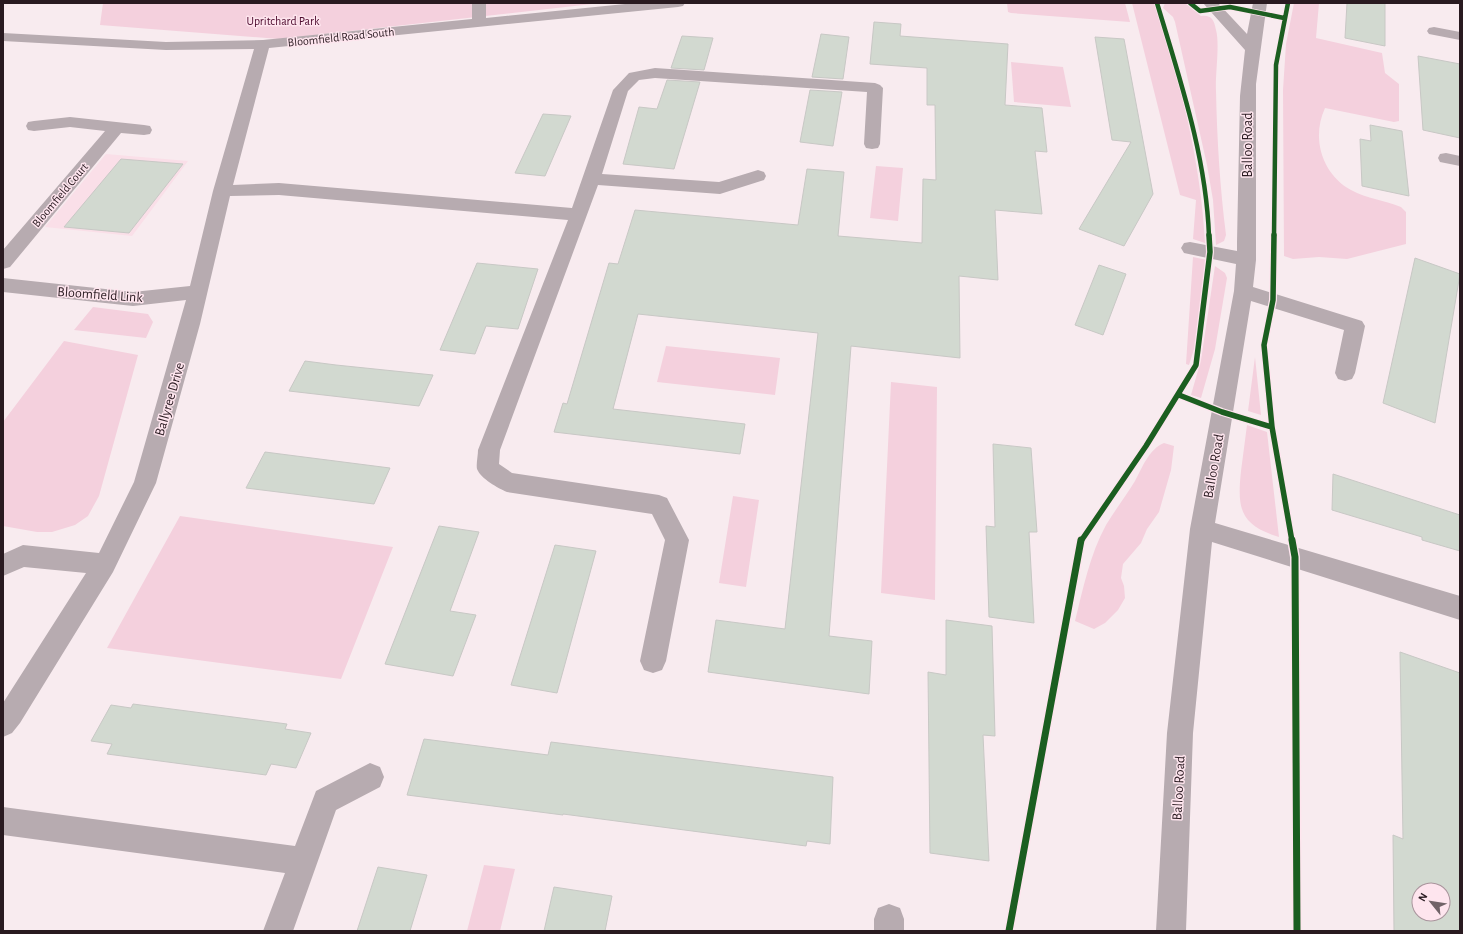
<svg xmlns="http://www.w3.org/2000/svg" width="1463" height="934" viewBox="0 0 1463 934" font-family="'Alegreya Sans',sans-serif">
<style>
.built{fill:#fadfe8}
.green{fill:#f4d0dd}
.building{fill:#d2d9d0;stroke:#c8c8c5;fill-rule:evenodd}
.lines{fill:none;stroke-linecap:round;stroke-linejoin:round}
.minor{fill:#b7abb0;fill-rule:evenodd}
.cycleway-far2-casing{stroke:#fee5ee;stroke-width:6}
.cycleway-far1-casing{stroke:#fee5ee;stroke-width:8}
.cycleway-casing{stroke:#fee5ee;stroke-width:10}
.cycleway-far2{stroke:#1b5e20;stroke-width:4.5}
.cycleway-far1{stroke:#1b5e20;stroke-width:5.5}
.cycleway{stroke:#1b5e20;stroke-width:7}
.labels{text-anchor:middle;stroke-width:3;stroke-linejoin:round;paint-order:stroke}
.far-park-label{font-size:12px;fill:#4c0a2d;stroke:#fee5ee}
.far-street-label{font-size:12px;fill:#291a20;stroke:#fee5ee}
.street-label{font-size:14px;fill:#291a20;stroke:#fee5ee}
</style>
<rect width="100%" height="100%" fill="#f8ebef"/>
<path class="built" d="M106,154l82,7 -56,75 -87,-9z"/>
<path class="green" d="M103,3h498l-322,36 -179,-14z
M1007,3h118l5,19 -119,-9 -3,-1z
M1132,3h23c25,78 46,158 50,240l-12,-4 3,-39 -16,-5z
M1165,3h20l16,13c11,-1 13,4 15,14 4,14 -1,45 0,61 1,49 4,96 10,144l-2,6 -8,4 -3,-45 -6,-35 -32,-143 -2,-5 -10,-9z
M1294,3h25l-3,35 66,15 3,20 14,11v37l-5,1 -69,-14c-14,30 -3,66 26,82 16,9 34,10 50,17l5,5v32l-59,15 -28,-2 -26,2 -9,-3 -1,-166 3,-46z
M1011,62l52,5 8,40 -57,-5z
M876,166l27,2 -5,53 -28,-3z
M1193,257l14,3 -12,86 -6,19 -3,-1z
M1215,266l10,7 2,5 -12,71 -14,49 -10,-3 10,-35z
M93,307l55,7 5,8 -7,16 -72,-8z
M64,341l74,14 -39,141 -11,20 -13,9 -23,7h-15l-34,-6v-104z
M666,346l114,12 -5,37 -118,-13z
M1255,357l6,58 -13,-4z
M891,382l46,5 -2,213 -54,-7z
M1247,425l20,7 12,105c-39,-12 -42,-28 -38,-66 2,-15 4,-31 6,-46z
M1164,443l10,3 -3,24 -12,42 -12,17 -6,14 -18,21 -2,14 3,8 1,12 -7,12 -13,13 -11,6 -19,-8c8,-32 15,-67 31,-96 9,-15 20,-29 29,-44 7,-13 14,-32 29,-38z
M733,496l26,4 -13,87 -27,-4z
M180,516l213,31 -52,132 -234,-31z
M484,865l31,4 -15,62h-33z"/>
<path class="building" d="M1347,3h38v43l-40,-8z
M874,22l27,2 -1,12 108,8 -3,61 37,3 5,44 -12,-1 7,63 -47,-4 3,70 -39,-4 1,82 -109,-12 -22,290 43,5 -3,53 -161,-22 8,-52 69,9 33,-296 -180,-19 -25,95 132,15 -5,30 -186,-22 9,-29 4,1 42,-141 9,1 17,-54 163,15 9,-56 37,3 -6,64 84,7 1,-64 13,1 -1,-75h-8v-37l-57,-4z
M821,34l28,3 -6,42 -31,-2z
M682,36l31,2 -9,32 -33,-2z
M1095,37l29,2 29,155 -29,52 -45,-17 52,-87 -19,-2z
M1418,56l42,8v74l-37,-8z
M667,80l33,2 -26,87 -51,-5 16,-57 18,2z
M810,90l32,2 -9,54 -33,-4z
M543,114l28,2 -26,60 -30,-3z
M1370,125l32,6 7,65 -47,-10 -2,-47 11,2z
M121,159l62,5 -54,69 -65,-6z
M1415,258l45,16 -25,149 -52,-20z
M477,263l61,6 -20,60 -32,-3 -11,28 -35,-4z
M1099,265l27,9 -23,61 -28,-10z
M305,361l31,4 97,10 -14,31 -130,-15z
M993,444l38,4 6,84h-8l5,91 -45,-6 -3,-91 9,1z
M265,452l31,4 94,12 -16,36 -128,-16z
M1333,474l127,41v36l-38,-11v-3l-90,-27z
M439,526l40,6 -29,79 26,4 -23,61 -68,-12z
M555,545l41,6 -39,142 -46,-8z
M946,620l46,6 3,110 -12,-1 6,126 -59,-8 -2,-181 18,3z
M1400,652l60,21v258h-66l-1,-96 10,4zM1419,890h24v24h-24z
M133,704l154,20 -2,5 26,4 -15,35 -25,-4 -5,11 -159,-21 5,-10 -21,-3 20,-36 20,3z
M424,739l124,16 3,-13 282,35 -3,67 -23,-3 -1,5 -243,-32v1l-156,-20z
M378,867l49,8 -17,56h-53z
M554,887l58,9 -7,35h-61z"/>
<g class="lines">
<path class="minor" d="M472,3h14v15l149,-15h50l-2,3 -5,1 -409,41 -36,137 46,-2 293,25 41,-118 16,-17 26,-5 220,15 5,2 3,3 -3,56 -2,4 -6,1 -6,-1 -2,-4 3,-52 -212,-14 -16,2 -11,11 -26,83 117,8 39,-12 6,2 2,4 -2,4 -44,14 -122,-9 -98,265 -1,14 13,9 147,22 8,3 22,42 -23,121 -4,9 -9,3 -9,-3 -4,-9 25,-121 -13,-26 -145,-22c-9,-4 -26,-13 -30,-23 -1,-5 1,-13 1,-19l90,-230 -289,-25 -49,1 -30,128 -44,159 -43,89 -93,151 -8,10 -9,4v-34l83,-130 -62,-6 -21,9v-22l20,-9 76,8 35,-71 52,-182 -53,6 -130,-14v-14l130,14 57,-6 23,-95 41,-142 -88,1 -163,-9v-8l163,9 97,-2 209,-21z
M1203,3h15l29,31 6,-31h14l-11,81v176l-3,27 109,34 3,5 -10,47 -3,6 -7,2 -7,-2 -3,-6 9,-43 -93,-29 -36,222 245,73v24l-248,-78 -19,191 -7,198h-30l11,-198 23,-204 44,-238 2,-27 -52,-11 -3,-5 3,-5 6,-1 47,9v-9l3,-146 5,-46z
M1434,27l26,5v8l-31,-6 -2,-3 2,-3z
M70,117l74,8 6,1 2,4 -2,4 -6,1 -23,-2 -111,134 -7,2v-19l102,-119 -35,-4 -36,4 -6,-1 -2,-4 2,-4 6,-1z
M1446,153l14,3v10l-20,-4 -2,-4 2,-4z
M370,763l10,4 4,10 -4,10 -44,23 -43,121h-30l22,-58 -282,-38v-28l292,39 21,-55z
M889,904l11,4 4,11v12h-30v-12l4,-11z"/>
<defs>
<path id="cycleway-far2" d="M1157,3c23,77 49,152 52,233
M1190,3l10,8 30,-4 54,11
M1274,236l2,-171 12,-62"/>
<path id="cycleway-far1" d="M1274,235l-1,65 -9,45 8,82 20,114
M1179,395l43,17 50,15
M1081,541l65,-95 50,-81 14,-113 -1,-17"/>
<path id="cycleway" d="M1292,540l3,17 2,374
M1009,931l72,-391"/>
</defs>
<use href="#cycleway-far2" class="cycleway-far2-casing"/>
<use href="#cycleway-far1" class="cycleway-far1-casing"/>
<use href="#cycleway" class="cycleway-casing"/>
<use href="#cycleway-far2" class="cycleway-far2"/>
<use href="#cycleway-far1" class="cycleway-far1"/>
<use href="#cycleway" class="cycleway"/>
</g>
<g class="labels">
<g class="far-park-label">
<text x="283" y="25">Upritchard Park</text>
</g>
<g class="far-street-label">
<text transform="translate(341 37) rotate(-6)" y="4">Bloomfield Road South</text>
<text transform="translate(60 195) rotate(-50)" y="4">Bloomfield Court</text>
</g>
<g class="street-label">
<text transform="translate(1247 145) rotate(-90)" y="5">Balloo Road</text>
<text transform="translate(100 294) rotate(4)" y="5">Bloomfield Link</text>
<text transform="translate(169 399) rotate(-74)" y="5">Ballyree Drive</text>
<text transform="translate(1213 466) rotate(-80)" y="5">Balloo Road</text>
<text transform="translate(1178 788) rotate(-87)" y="5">Balloo Road</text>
</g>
</g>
<rect width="1463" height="934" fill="none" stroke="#291a20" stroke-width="8"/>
<g transform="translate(1431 902) rotate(300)"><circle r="19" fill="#fee5ee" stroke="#a9949c"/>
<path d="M0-3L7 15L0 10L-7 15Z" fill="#716368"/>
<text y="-6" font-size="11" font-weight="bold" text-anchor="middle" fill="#291a20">N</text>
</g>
</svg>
